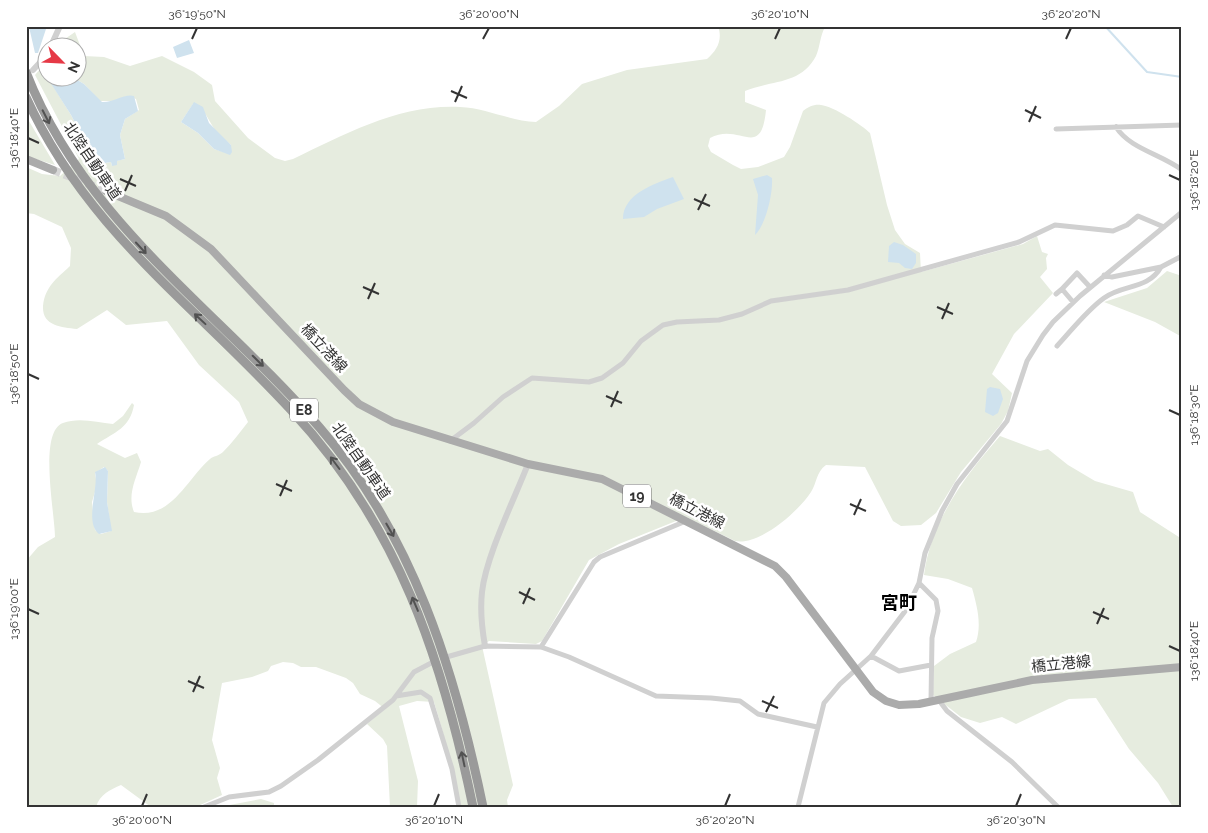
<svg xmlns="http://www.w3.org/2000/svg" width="1208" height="833" viewBox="0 0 1208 833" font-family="Raleway,'Noto Sans JP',sans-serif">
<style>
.green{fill:#e6ecdf;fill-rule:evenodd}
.water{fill:#cfe2ee}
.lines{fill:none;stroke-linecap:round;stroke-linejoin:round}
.stream{stroke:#cfe2ee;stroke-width:2}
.primary-tunnel{stroke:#d6d6d6;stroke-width:8;stroke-dasharray:8 4;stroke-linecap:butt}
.minor{stroke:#d0d0d0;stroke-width:5}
.tertiary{stroke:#d0d0d0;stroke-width:6}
.primary{stroke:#ababab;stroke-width:8}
.motorway{stroke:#9a9a9a;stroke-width:9}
.oneway{stroke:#525252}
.ticks{fill:none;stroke:#333;stroke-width:2}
.labels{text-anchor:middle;stroke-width:5;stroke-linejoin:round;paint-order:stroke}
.shield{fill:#fff;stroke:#707070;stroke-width:1}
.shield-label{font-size:14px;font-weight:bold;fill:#333}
.street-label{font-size:15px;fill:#333;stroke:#fff}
.quarter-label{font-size:18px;font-weight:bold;fill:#000;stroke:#fff}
.neatline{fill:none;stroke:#333;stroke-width:2}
.ticks-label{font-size:12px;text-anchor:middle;fill:#333}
</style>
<rect width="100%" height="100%" fill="#fff"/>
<path class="green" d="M718,26h111l-4,1c-5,9 -5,20 -9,29 -15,29 -45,24 -71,35v11l21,8c-5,51 -26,12 -56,28l-2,8 3,6 22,13 8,4 17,-2 26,-10 6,-10 13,-36c5,-4 11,-7 18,-6 12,1 41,20 49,28l17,72 8,25 10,14 15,9 1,19 102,-28 14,-8 5,16 6,2 -2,4 1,11 -7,8 13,16 -39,41 -22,40 20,19 -4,18 -7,13 -40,48 -25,41 -15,12 -20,1 -8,-5 -28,-54 -39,-2c-10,7 -9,18 -15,27 -13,20 -52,54 -76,49l-49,-24 -67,27 -30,16 -47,81 -6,3 -47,-3 -7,5 31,139 -6,15 1,7h-48c-7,-36 -15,-70 -26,-105l-17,-1 -18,5 19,75 -1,26h-27l-3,-61 -4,-7 -16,-15 18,-15 -10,-8 -15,-7 -7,-11 -7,-5 -30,-11h-15l-8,-4 -10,-1 -12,4 -3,5 -16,6 -30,6 -10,57 8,28 -3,10 5,17 -26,12h-45l-30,-22c-11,5 -21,9 -25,22h-70v-246l12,-14 17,-10c0,-23 -17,-105 8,-114 15,-6 34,-1 50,1l10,-8 9,-13 2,2c-4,23 -19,27 -37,39l28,14 12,-5 4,9c-5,17 -14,33 -7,50 37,8 52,-32 76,-53 3,-3 9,-3 13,-7 9,-9 17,-20 25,-30l-9,-20 -40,-37 -32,-44 -41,4 -19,-15 -30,19c-16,-2 -35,-3 -34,-23 2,-19 13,-27 27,-40l1,-18 -9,-21 -28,-13 -8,-1v-46l16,7 18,2 19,-17 -44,-84 12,-14 -4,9 28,45 13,25 -1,8 10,17 18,-3 1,4 4,-5 9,-2 -5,-24 5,-16 14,-9 -3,-11 -8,-3 -14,5h-14l-16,-17 -10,-6h4v-30l-24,-1 2,-2 19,-13 9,24 20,1 26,9 32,-10 32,16 18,13 3,16 33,37 27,20 10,3 8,-2c53,-25 106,-55 167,-52 26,1 50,14 76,15l23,-16 23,-22 45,-14 80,-11c10,-9 16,-19 11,-33zM193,104l13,11 10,17 15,13 -1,9 -16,-5 -16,-16 -17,-11zM104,467l4,4 -1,31 4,29 -10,3 -6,-4 -3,-28 5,-17 -2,-12z
M26,116l29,49 -29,-9z
M1167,271l15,5v61l-27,-15 -51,-20 43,-14z
M1000,436l40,15 8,-2 20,16 27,16 38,11 7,20 42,27v268h-9l-15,-24 -29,-34 -33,-51 -27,1 -53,25 -14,-7 -22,6 -19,-6 -28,-22 1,-29 16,-12 26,-12c6,-18 1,-36 -4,-54l-24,-9 -24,-4c7,-54 41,-99 76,-139z
M261,799l13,4v4h-55z"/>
<path class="water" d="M47,26l-9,27h-3l-6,-26z
M189,40l5,13 -17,5 -4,-11z
M47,65l1,13h26l10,6 18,18c11,1 23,-9 32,-6l4,15 -13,8 -5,16 5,24 -8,2v4l-5,1 -1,-4 -18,3 -10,-17 1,-8 -13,-25 -28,-44z
M194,102l9,5 6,16 22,22 1,7 -2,3 -16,-6 -16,-16 -17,-11z
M767,175l5,3c1,16 -6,46 -17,57l3,-40 -5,-16z
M673,177l11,22 -27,10 -13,8 -21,2c0,-25 31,-35 50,-42z
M894,242l9,3 13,9v9l-4,6 -7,-1 -6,-5 -11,-1 1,-16z
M990,387l10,2 3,10 -5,14 -5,3 -8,-4 2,-23z
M105,467l3,4 -1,31 5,29 -13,3c-15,-12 0,-45 -4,-62z"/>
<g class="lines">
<path class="stream" d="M1105,26l42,46 35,5"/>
<path class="primary-tunnel" d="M53,170l53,21"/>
<path class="minor" d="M1116,127c14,22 45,27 66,43
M1056,129l126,-4
M1104,275l8,2 49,-10 21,-11
M1056,294l6,-5
M1073,302l-11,-13 15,-16 13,14
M1057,346c15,-16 29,-35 47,-48 19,-14 44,-8 57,-31
M450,441l24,-18 29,-26 29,-19 57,4 13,-4 21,-15 18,-22 22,-16 14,-3 42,-2 23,-6 29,-13 77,-11 171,-48 36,-17 58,6 14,-6 11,-9 26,11
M919,583l17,17 2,11 -6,27 -1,63
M541,647l53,-85 6,-5 86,-36
M871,656l28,15 32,-6
M443,658l42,-12 56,1 28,10 87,39 55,2 29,3 18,13 59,13
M396,696l25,-4 9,6 22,71 7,38
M938,699l9,12 65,51 46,45
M204,807l25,-10 40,-5 12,-6 37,-26 75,-60 21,-28 21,-11
M798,807l26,-104 16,-19 31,-28 35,-46 13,-27 6,-30 17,-42 15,-27 50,-63 20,-60 16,-26 10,-13 27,-26 102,-84"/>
<path class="tertiary" d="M50,48l10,-22
M33,70l15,-16
M485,646c-3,-17 -5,-36 -3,-54 4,-36 32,-92 46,-128"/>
<path class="primary" d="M26,159l27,11
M106,191l60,25 45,33 133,141 15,14 34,18 135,42 74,15 173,87 11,11 87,115 13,9 13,4 20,-1 113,-24 150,-13"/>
<path class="motorway" d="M26,72c58,150 193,239 294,356 93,107 135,243 163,379
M26,97c60,133 170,209 265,313 107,115 151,247 182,397"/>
</g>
<defs><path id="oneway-shaft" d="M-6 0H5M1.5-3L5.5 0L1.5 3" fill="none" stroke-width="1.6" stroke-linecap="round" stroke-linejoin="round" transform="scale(1.25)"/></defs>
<g class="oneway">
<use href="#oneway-shaft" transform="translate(46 117) rotate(63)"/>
<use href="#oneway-shaft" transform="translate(141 248) rotate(47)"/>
<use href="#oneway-shaft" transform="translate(200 319) rotate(-137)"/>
<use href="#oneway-shaft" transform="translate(258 361) rotate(45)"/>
<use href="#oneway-shaft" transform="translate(335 463) rotate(-127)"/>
<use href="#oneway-shaft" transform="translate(390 530) rotate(60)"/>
<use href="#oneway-shaft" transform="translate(415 604) rotate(-113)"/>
<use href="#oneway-shaft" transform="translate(463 759) rotate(-102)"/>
</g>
<path class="ticks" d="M192,39l5,-11M483,39l6,-11M775,39l5,-11M1066,39l5,-11M451,91l16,7M455,102l7,-16M1025,110l16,8M1029,122l7,-16M28,138l11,5M1169,175l11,5M120,179l16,7M125,191l7,-16M694,199l16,7M698,210l8,-16M363,287l16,7M368,299l7,-16M937,307l16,7M942,319l7,-16M28,374l11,5M606,396l16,7M611,407l7,-16M1169,410l11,5M276,484l16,7M280,496l7,-16M850,504l16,7M854,515l7,-16M519,592l16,8M523,604l7,-16M28,609l11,5M1093,612l16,7M1097,624l7,-16M1169,646l11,5M188,681l16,7M193,692l7,-16M762,701l16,7M766,712l8,-16M142,806l5,-12M434,806l5,-12M725,806l5,-12M1016,806l5,-12"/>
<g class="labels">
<g class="shield">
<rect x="290" y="398.5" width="28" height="23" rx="4"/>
<rect x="623" y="484.5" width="28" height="23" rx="4"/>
</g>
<g class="shield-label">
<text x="304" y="415">E8</text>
<text x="637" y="501">19</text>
</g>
<g class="street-label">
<text transform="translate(92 161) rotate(56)" y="5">北陸自動車道</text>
<text transform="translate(324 348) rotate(47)" y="5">橋立港線</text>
<text transform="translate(361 461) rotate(55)" y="5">北陸自動車道</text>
<text transform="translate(697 511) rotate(27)" y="5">橋立港線</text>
<text transform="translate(1061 664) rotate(-6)" y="5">橋立港線</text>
</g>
<g class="quarter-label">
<text x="899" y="609">宮町</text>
</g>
</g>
<rect width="1208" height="833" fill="none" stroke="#ffffff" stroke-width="55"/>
<g transform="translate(62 62) rotate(114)"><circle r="24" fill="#ffffff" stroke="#adadad"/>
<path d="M0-4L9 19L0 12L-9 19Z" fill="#e63946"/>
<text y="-8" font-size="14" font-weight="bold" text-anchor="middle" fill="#333333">N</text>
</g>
<rect x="28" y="28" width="1152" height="778" class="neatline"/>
<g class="ticks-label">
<text x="197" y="18">36°19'50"N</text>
<text x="489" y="18">36°20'00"N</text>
<text x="780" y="18">36°20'10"N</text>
<text x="1071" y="18">36°20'20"N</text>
<text transform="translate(14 138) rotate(-90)" y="4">136°18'40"E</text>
<text transform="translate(1194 180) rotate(-90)" y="4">136°18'20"E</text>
<text transform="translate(14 374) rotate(-90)" y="4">136°18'50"E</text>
<text transform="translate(1194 415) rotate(-90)" y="4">136°18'30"E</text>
<text transform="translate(14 609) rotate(-90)" y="4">136°19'00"E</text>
<text transform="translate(1194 651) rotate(-90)" y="4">136°18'40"E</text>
<text x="142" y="824">36°20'00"N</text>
<text x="434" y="824">36°20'10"N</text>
<text x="725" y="824">36°20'20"N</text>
<text x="1016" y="824">36°20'30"N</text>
</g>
</svg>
